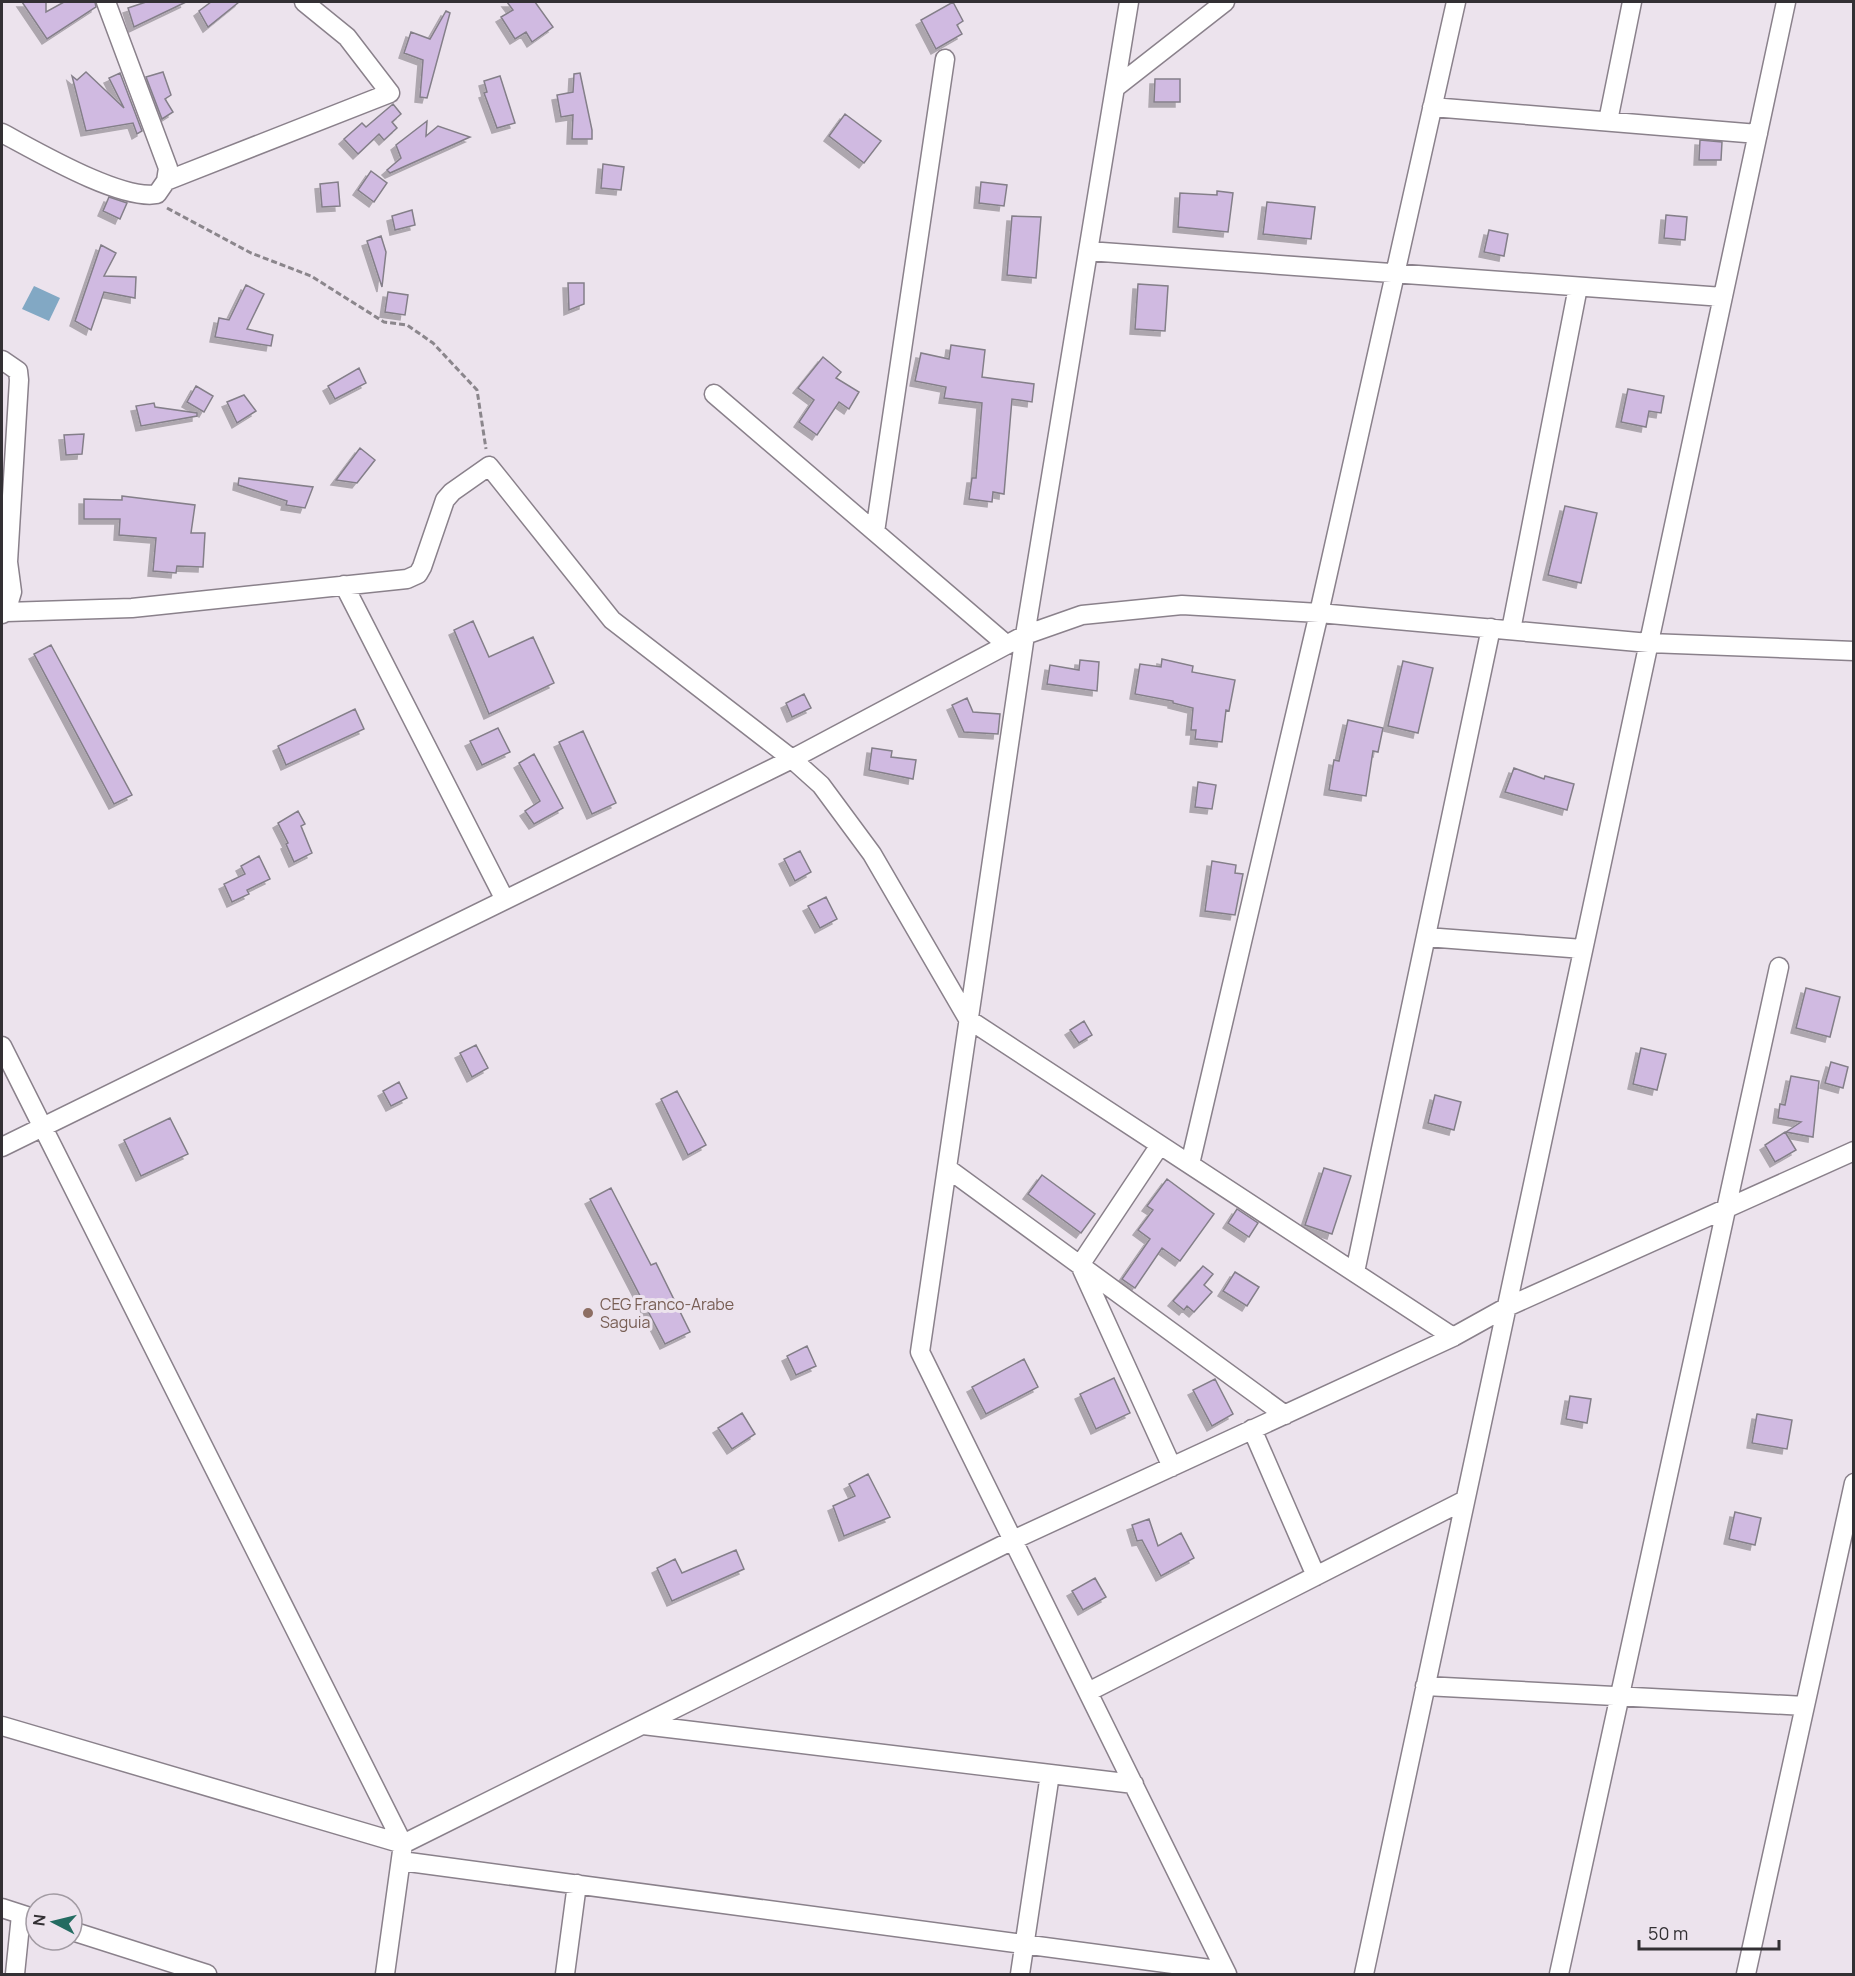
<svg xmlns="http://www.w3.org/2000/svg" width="1855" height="1976" viewBox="0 0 1855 1976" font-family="Manrope,sans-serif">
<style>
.water{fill:#82a8c4}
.building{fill:#d0bae1;stroke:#847f89;stroke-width:1.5;filter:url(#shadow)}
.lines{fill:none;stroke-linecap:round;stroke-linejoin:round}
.minor-casing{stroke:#8a818b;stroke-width:21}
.path{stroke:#8b868c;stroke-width:3;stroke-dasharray:6 3;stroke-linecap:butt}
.minor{stroke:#fff;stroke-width:18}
.education-dot{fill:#8d6e63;stroke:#ece3ed;stroke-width:2}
.labels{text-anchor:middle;stroke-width:6;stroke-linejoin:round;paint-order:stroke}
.education-label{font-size:16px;fill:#785e54;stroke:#ece3ed;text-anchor:start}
</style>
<defs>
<filter id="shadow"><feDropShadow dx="-5" dy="5" stdDeviation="0" flood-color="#0004"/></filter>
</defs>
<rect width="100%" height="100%" fill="#ece3ed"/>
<path class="water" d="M34,286l26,12 -11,23 -27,-12z"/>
<path class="building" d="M22,2h24v10l18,-10h31l1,5 -49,32z
M146,2h40l-52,25 -6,-19z
M211,2h28l-31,25 -9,-16z
M507,2h28l18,25 -21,15 -6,-10 -11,7 -14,-22 12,-7z
M953,2l10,19 -6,4 5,9 -26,15 -15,-29z
M446,11l4,2 -23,85 -7,-1 3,-37 -19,-7 7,-21 19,7z
M86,72l38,36 -15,-30 11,-5 22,58 -5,3 -4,-11 -47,8 -14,-55 5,4z
M163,72l8,23 -6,4 8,13 -11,7 -16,-42z
M580,73l12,57v9h-20l1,-24 -12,2 -4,-22 16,-3 1,-18z
M500,76l15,47 -18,5 -13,-35 3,-1 -3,-11z
M1155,79h25v23h-26z
M393,104l8,10 -9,8 5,6 -13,12 -5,-6 -21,20 -14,-15 18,-16 4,4z
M845,114l36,27 -17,22 -35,-27z
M427,121l-1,15 12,-10 32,11 -80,36 -3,-3 14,-12 -5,-13z
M1700,140l22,2 -1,18h-22z
M603,164l21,3 -3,23 -20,-2z
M371,171l16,12 -13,19 -16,-12z
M338,182l2,24 -18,1 -2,-23z
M981,182l26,3 -3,21 -25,-3z
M1217,191l16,2 -5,39 -50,-5 2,-34 37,2z
M109,197l18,6 -7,16 -17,-8z
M1267,202l48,5 -4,32 -48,-5z
M412,210l3,15 -20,5 -3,-14z
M1666,215l21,2 -2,23 -21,-2z
M1012,216l29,1 -5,61 -29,-3z
M1489,230l19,4 -4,22 -20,-4z
M381,236l5,16 -4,35 -15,-46z
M101,245l15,8 -12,23 32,1 -1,21 -31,-6 -13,38 -16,-9z
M568,283h16v21l-15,6z
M1138,284l30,2 -3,45 -30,-2z
M246,285l18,9 -17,35 26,6 -2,11 -56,-9 4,-19 10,2z
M388,292l20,3 -3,20 -20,-3z
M951,345l34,5 -3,27 52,7 -2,18 -20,-3 -8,95 -11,-2 -1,10 -23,-3 3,-21h4l6,-75 -38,-5 2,-11 -31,-6 6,-28 28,6z
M823,357l18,15 -5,6 23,14 -10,17 -10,-7 -22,33 -18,-13 15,-22 -16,-12z
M359,368l7,15 -31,16 -7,-13z
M196,386l17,10 -9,16 -17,-10z
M1628,389l36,7 -3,17 -12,-2 -3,16 -25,-5z
M244,395l12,16 -19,12 -10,-21z
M154,403l1,4 42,6v3l-56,10 -5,-20z
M84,434l-2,20 -16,1 -2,-20z
M360,448l15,12 -18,23 -21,-3z
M239,478l74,9 -8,21 -19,-3 1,-4 -49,-16z
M122,496l73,9 -4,28h14l-2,34 -26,-1 -1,7 -23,-2 3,-33 -37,-3 1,-16h-36v-20l38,1z
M1565,506l32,7 -16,70 -33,-8z
M473,621l16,36 44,-20 21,46 -65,31 -35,-84z
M51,645l81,150 -18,9 -80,-150z
M1162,659l31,7 -1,6 43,8 -6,31 -3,-1 -4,32 -27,-3 1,-9h-5l2,-22 -20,-5v-2l-38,-7 5,-30 21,3z
M1080,660l19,2 -2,29 -50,-7 3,-19 29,5z
M1403,661l30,7 -15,65 -30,-7z
M804,694l7,14 -19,9 -6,-14z
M967,698l6,14 27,2 -2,20 -34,-2 -12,-27z
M355,709l9,20 -78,36 -8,-19z
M1348,720l35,8 -5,24 -5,-1 -7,45 -37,-6 5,-30 5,1z
M498,728l12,24 -28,13 -12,-24z
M583,731l33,72 -24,11 -33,-72z
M872,748l20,3 -1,6 25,3 -3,19 -44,-9z
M534,754l29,54 -29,16 -9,-13 15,-10 -21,-38z
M1514,768l30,11 1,-3 29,8 -7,26 -62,-18z
M1198,782l18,3 -4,24 -17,-2z
M298,811l7,13 -4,2 11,27 -18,9 -8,-18 2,-1 -10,-20z
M800,851l11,21 -16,9 -11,-22z
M259,856l11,23 -23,11 2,4 -17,8 -8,-18 21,-10 -4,-8z
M1212,861l24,4 -1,8 8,1 -8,41 -30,-4z
M826,897l11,22 -17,9 -12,-22z
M1806,988l34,9 -10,40 -34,-9z
M1084,1021l8,14 -13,8 -9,-13z
M476,1045l12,23 -16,9 -12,-24z
M1641,1048l25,6 -9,36 -24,-6z
M1831,1062l17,5 -5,21 -18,-5z
M1791,1076l28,5 -6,56 -27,-5 15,-10 -23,-4 2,-14 5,1z
M399,1082l8,16 -16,8 -8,-15z
M677,1091l29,54 -18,10 -27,-56z
M1435,1095l26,7 -7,28 -26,-7z
M170,1118l18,36 -47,22 -17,-36z
M1785,1132l11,18 -21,12 -10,-17z
M1324,1168l27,8 -19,58 -27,-9z
M1042,1175l53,39 -14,19 -53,-39z
M1167,1179l47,35 -34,47 -18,-13 -27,40 -13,-9 28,-40 -12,-9 15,-20 -6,-4z
M611,1188l40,77 5,-2 34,69 -25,12 -75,-145z
M1237,1209l21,14 -9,14 -21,-14z
M1203,1266l10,8 -9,11 8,7 -18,20 -7,-6 -3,4 -11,-9z
M1235,1272l24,15 -12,19 -24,-15z
M807,1346l9,20 -20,9 -9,-19z
M1024,1359l14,28 -52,27 -14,-27z
M1114,1378l16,35 -34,16 -16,-35z
M1215,1379l18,35 -21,12 -19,-36z
M1570,1396l21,3 -4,24 -21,-4z
M742,1413l13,21 -23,15 -14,-21z
M1757,1414l35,6 -5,29 -35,-6z
M868,1474l22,43 -46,19 -11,-30 22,-10 -6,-12z
M1735,1512l26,6 -6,27 -26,-6z
M1149,1519l9,27 23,-13 13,25 -33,18 -19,-36 -5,1 -5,-16z
M736,1550l8,19 -72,32 -15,-33 18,-9 7,14z
M1095,1578l11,19 -23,13 -11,-19z"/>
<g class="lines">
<defs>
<path id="minor" d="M1129,2l-104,633 -105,717 307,622
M1115,88l110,-86
M1432,107l326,27
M1608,121l24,-119
M2,133c34,18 119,68 155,61l9,-13 2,-13 -62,-166
M166,181l224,-88 -43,-56 -43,-35
M1088,251l635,46
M2,360l16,11 1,9 -11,182 4,30 -6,20 -4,2
M714,394l293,251
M875,532l70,-473
M344,585l161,315
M6,612l126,-4 275,-29 11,-5 4,-7 23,-67 7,-8 37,-26 123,154 180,139 29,26 51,69 96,165 485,318
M1511,630l67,-343
M1426,937l157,12
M2,1046l401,798 -18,130
M1160,1145l-80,120 92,202
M2,1147l790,-388 233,-124 57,-20 100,-10 137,8 330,30 205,8
M1190,1164l129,-551 137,-611
M947,1168l338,247
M1355,1272l136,-644
M1252,1429l64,147
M1425,1686l380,20
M1088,1692l377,-192
M643,1725l491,59
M2,1726l401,118 610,-304 440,-203 54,-30 347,-156
M401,1861l824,110
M2,1908l34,11
M72,1931l135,43
M15,1974l6,-59
M565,1974l12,-90
M1020,1974l30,-200
M1364,1974l422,-1972
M1559,1974l220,-1007
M1746,1974l108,-491"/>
</defs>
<use href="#minor" class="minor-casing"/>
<path class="path" d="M167,208l84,45 60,23 73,46 23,3 26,18 44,47 9,59"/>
<use href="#minor" class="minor"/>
</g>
<circle class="education-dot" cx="588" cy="1313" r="6"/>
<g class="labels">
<g class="education-label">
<text x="600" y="1310">CEG Franco-Arabe<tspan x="600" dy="18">Saguia</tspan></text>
</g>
</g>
<rect width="1855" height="1976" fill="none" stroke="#333034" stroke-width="6"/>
<g transform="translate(54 1922) rotate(277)"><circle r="28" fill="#ece3ed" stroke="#a29ba3" stroke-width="1.5"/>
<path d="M0-4.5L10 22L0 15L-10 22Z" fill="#236b61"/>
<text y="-9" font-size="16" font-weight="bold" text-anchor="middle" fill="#333034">N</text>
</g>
<path d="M1639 1940v9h140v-9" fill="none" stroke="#333034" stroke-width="3"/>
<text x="1648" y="1940" font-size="18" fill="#333034" stroke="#ece3ed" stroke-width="4.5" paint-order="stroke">50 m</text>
</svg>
